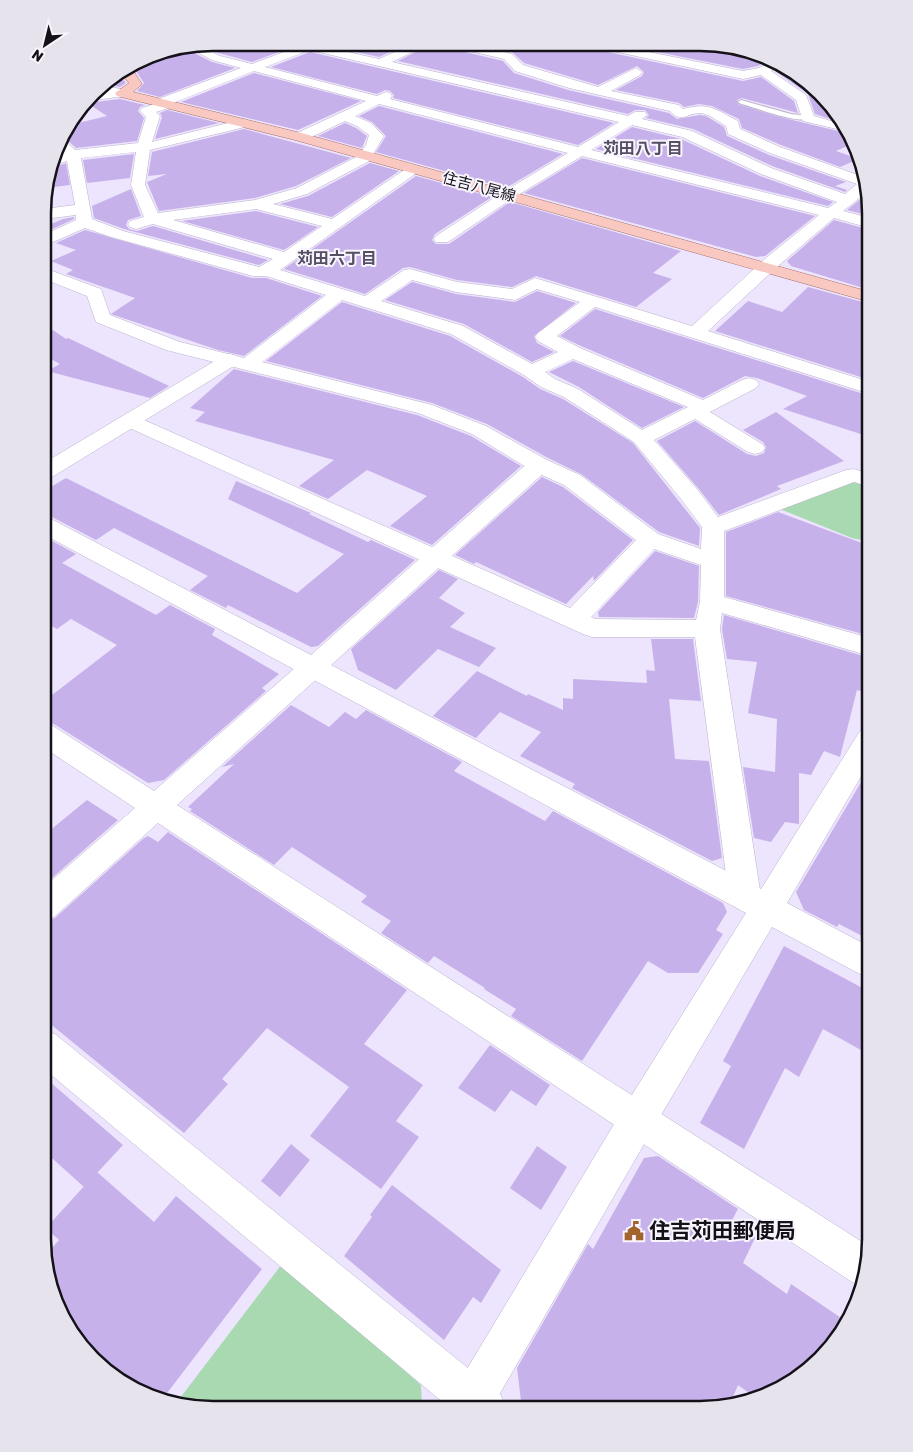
<svg xmlns="http://www.w3.org/2000/svg" width="913" height="1452" viewBox="0 0 913 1452" font-family="Rubik,'Noto Sans JP',sans-serif">
<style>
.green{fill:#a8d9b1}
.building{fill:#c7b1ea}
.lines{fill:none;stroke-linecap:round;stroke-linejoin:round}
.service-casing{stroke:#bcb3cb;stroke-width:2}
.minor-casing{stroke:#bcb3cb;stroke-width:1}
.tertiary-casing{stroke:#bcb3cb;stroke-width:1}
.primary-casing{stroke:#a6706b;stroke-width:1}
.service{fill:#fff;fill-rule:evenodd}
.minor{fill:#fff;fill-rule:evenodd}
.tertiary{fill:#fff;fill-rule:evenodd}
.primary{fill:#f8c8c1;fill-rule:evenodd}
.labels{text-anchor:middle;stroke-width:4;stroke-linejoin:round;paint-order:stroke}
.far-street-label{font-size:15px;fill:#141119;stroke:#f8f5ff}
.far-neighbourhood-label{font-size:16px;font-weight:bold;fill:#564e63;stroke:#f8f5ff}
.near-poi-label{font-size:21px;font-weight:bold;fill:#141119;stroke:#f8f5ff;text-anchor:start}
.rim{fill:none;stroke:#141119;stroke-width:2.5}
</style>
<rect width="100%" height="100%" fill="#ede4fd"/>
<path class="green" d="M852,481l18,7v54l-18,-4 -72,-29z
M282,1264l139,121 1,24 -231,-1 -14,-6z"/>
<path class="building" d="M237,43h66l-51,19 -37,-10 18,-5z
M316,43h94l-31,14z
M433,43h7l4,4 59,14 11,12 54,17 101,23 8,6 23,-4 6,1 18,11 3,9 42,19 77,27 -11,4 12,4 -2,2 -73,-26 -79,-37 -47,-11 3,-3 -4,-5h-10l-7,4 -230,-53z
M474,43l112,1 8,5 149,32 18,-4 33,24 4,12 -56,-15 -5,2 1,4 38,12 70,17 8,10 -18,8 23,8 -19,8 -59,-22 -39,-17 -3,-9 -27,-13 -13,-2 -15,3 -5,-4 -63,-13 26,-14 2,-4 -7,-6 -39,19 -74,-22 -12,-11z
M617,44h81l34,7 -4,2 37,9 -7,4 -15,3z
M194,46l-2,3v3l20,10 23,6 -75,29 -23,-6 7,-8 -8,-12 -6,-4 21,-6 -7,-2 16,-4 -3,-1z
M310,52l304,71 -36,22 -185,-47 1,-3 -4,-4 -5,-1 -8,4 -106,-27z
M780,68l24,10 32,43 -21,-7 -7,-20 -33,-23z
M254,73l107,28 -63,29 -117,-28z
M118,74l8,9 -6,4 -17,-3z
M120,99l25,6 -5,2 -2,4 6,7 -7,23 -61,7 -11,-10 -4,-2 9,-11 37,-9 -20,-13z
M379,106l184,48 -57,34 -130,-36 10,-16 -14,-14 -13,-6z
M167,110l52,13 -64,16 7,-22 -2,-4z
M345,123l11,5 11,8 -5,12 -44,-12z
M632,127l49,12 79,37 73,26 -5,4 -232,-57z
M244,129l107,29 -55,28 -41,12 -96,13 -12,-29 20,-8 -19,2 4,-24z
M134,154l-4,24 -43,5 -4,-23z
M582,158l233,58 -50,40 -9,1 -232,-64z
M66,163l4,22 -25,3 7,-23 6,1z
M370,163l29,8 -67,46 -52,-13 28,-8z
M416,176l76,21 -57,37 -3,6 4,4h13l61,-42 171,49 -28,22 19,6 -36,28 -100,-31 -24,11 -55,-7 -47,-13 -7,1 -38,26 -81,-25z
M131,189l10,27 -13,4 -2,5 3,4 8,2 16,-5 115,34 -9,5 -135,-36 -30,-11 -2,-12z
M864,196l3,1 3,19 -23,-6z
M256,211l62,16 -34,23 -102,-29z
M74,217v2l-30,14v-6l19,-8z
M834,220l36,10v60l-79,-24 -4,-5z
M85,230l167,48h14l56,18 -78,60 -26,-6 -107,-36 24,-16 -69,-24 7,-4 -22,-9 25,-11 -20,-7z
M412,282l44,12 59,8 22,-11 39,12 -42,33 3,7 17,9 -22,10 -68,-38 -79,-24z
M808,287l62,17v76l-155,-49 33,-30 34,11z
M342,302l108,34 73,41 17,12 23,10 70,44 67,85 -1,18 -40,-14 -78,-58 -33,-16 -61,-34 -55,-21 -166,-42z
M595,309l275,87v41l-87,-28 24,-13 -50,-18 -12,-2 -42,22 -122,-52 -21,-10z
M44,324l22,15 2,-1 101,48 -19,12 -103,-27 13,-7 -16,-9z
M573,361l111,46 -42,21 -63,-41 -30,-15z
M234,369l183,46 54,21 50,30 -89,79 -42,-19 37,-30 -60,-26 -39,29 -29,-13 35,-26 -139,-39 10,-9 -15,-4z
M776,412l68,49 -67,25 4,3 -62,26 -21,-27 -41,-47 38,-20 52,33 9,2 8,-3 2,-6 -3,-5 -20,-12z
M542,477l21,10 70,53 -39,41 -1,-5 -27,28 -90,-42 -2,2 -19,-9z
M66,478l231,115 47,-39 -116,-55 8,-18 75,32 -2,1 59,28 3,-2 44,20 -97,86 -7,1 -83,-42 -2,3 -36,-18 18,-14 -94,-48 -18,12 -44,-23 -9,-2 1,-24z
M778,512l92,34v90l-144,-40v-64z
M43,536l33,18 -14,9 94,52 14,-10 45,24 -3,6 67,39 -17,14 4,3 -102,89 -16,3 -94,-59 -11,-3v-19l74,-57 -46,-26 -14,10 -14,-8z
M655,551l44,15 -1,36 -4,16 -95,-1 -1,-5z
M439,570l19,9 -19,19 26,15 -15,14 46,21 -17,19 -41,-18 -42,41 -38,-20 -7,-21z
M724,615l146,43v22l-3,13 -10,-3 -17,67 -16,-6 -13,24 -12,-2v51l-14,-2 -14,20 -17,-4 -11,-71 32,5 2,-53 -29,-6 9,-51 -30,-3 -5,-30z
M651,639h42l8,62 -32,-2 6,60 34,2 13,97 -10,3 -140,-73 3,-4 -55,-28 21,-24 -41,-20 -24,26 -43,-22 44,-45 50,25 1,-2 35,16v-12l10,1v-20l74,4 -1,-13 9,1z
M291,705l38,22 16,-15 11,7 10,-9 96,52 -8,9 91,50 8,-10 170,92 4,9 -11,18 7,4 -25,39h-30l-20,-12 -66,100 -71,-45 5,-7 -32,-20 1,-1 -51,-32 -6,7 -47,-30 10,-12 -30,-19 6,-6 -75,-49 -18,18 -84,-54 2,-2 -4,-2 46,-43 -12,3z
M870,767v173l-31,-16 -2,3 -33,-17 -8,-18z
M87,800l31,20 -75,66v-50z
M168,832l239,158 -43,54 59,41 -27,36 23,16 -38,52 -71,-53 39,-49 -82,-59 -45,51 6,5 -44,49 -141,-115v-95l12,-5 89,-80 4,-2 10,6z
M784,946l86,46v63l-47,-26 -24,48 -14,-9 -41,81 -44,-26 31,-57 -8,-5z
M490,1045l60,40 -14,21 -25,-16 -16,22 -37,-24z
M43,1076l80,69 -39,42 -41,-37z
M291,1144l19,16 -30,37 -19,-16z
M537,1146l30,21 -26,43 -31,-22z
M658,1156l80,53 -6,11 24,16 -13,27 44,31 4,-10 56,38 -12,20 -70,55 -9,1 -18,-13 -8,19 -30,6 -178,-1 -5,-41 71,-124 5,5 51,-91z
M97,1172l57,50 22,-26 86,73 -98,128 -54,-23 -55,-70 -9,-49 13,-15 -13,-12z
M392,1185l109,85 -20,33 -8,-6 -29,43 -100,-84 28,-39 -2,-2z"/>
<g class="lines">
<defs>
<path id="service" d="M741,100l50,14 20,2 1,2c-12,7 -59,-11 -73,-15l-1,-1z"/>
<path id="minor" d="M216,43h19l-2,2 -23,6 10,5 32,8 56,-21 71,16 36,-16h16l-39,19 236,54 7,-4h10l2,3 -5,4 50,12 79,37 74,26 12,-10 -87,-31 -42,-19 -2,-8c-7,-4 -18,-13 -26,-13 -14,0 -18,11 -30,-2l-101,-23 -54,-17 -11,-12 -60,-14 -2,-2h23l47,11 11,11 75,22 38,-19 6,4 -2,3 -29,16 68,14 4,4c26,-7 32,0 55,12l2,8 40,18 83,30 3,15c-8,7 -15,13 -23,19l27,7v10l-36,-10 -56,48 -70,65 162,51v12l-275,-87 -38,29 23,12 123,52 39,-20 7,-2 7,2 3,4 -3,4 -46,24 52,32 3,4 -3,4 -7,2 -7,-2 -53,-33 -41,21 43,49 21,28 128,-47 8,-1 16,5v13l-16,-5 -130,49v66l146,41v18l-148,-43 -2,16 41,268 -5,9 -11,4 -11,-4 -5,-9 -34,-260h-103l-9,-3 -460,-209 -3,-4 3,-4 7,-2 7,2 433,191 66,-68 -72,-55 -33,-15 -59,-36 -54,-21 -252,-63 -70,-28 -9,-26 -43,-17v-11l57,21 9,26 70,27 64,16 82,-63 -60,-19h-13l-142,-39 -26,-9 -41,18v-11l32,-15v-5l-32,4v-10l31,-4 -8,-44 -10,3 -5,-1 3,-7 7,-3 -5,-5 3,-10 4,1 11,11 63,-7 8,-26 -6,-6 2,-3 13,-4 1,-4 85,-32 -29,-8 -19,-10 2,-2zM310,50l309,72 -41,25 -188,-48 2,-3 -2,-3 -4,-1 -9,4 -112,-29zM254,71l112,30 -71,33 -2,3 2,3h10l40,-19 12,5 12,9 -3,10 -8,11 -61,32 -42,12 -97,13 -13,-28 5,-35 99,-24 2,-3 -7,-4 -92,23 8,-26 -4,-4 16,-5 1,-4zM379,104l189,49 -65,39 -67,44 -2,3 2,3h12l65,-44 69,-42 237,59 -53,43 -74,68 -157,-48 -23,11 -55,-7 -47,-13 -6,1 -39,26 -85,-26 142,-101 -2,-3h-10l-78,53 -59,-15 34,-10 66,-35 2,-3 -2,-2 11,-18 -13,-13 -16,-7zM632,125l50,12 79,37 76,28 -9,6 -237,-58zM136,152l-5,33 13,32 -14,4 -2,3 2,3 6,2 17,-5 120,35 -14,8 -136,-36 -31,-12 -11,-61zM256,209l66,17 -38,26 -111,-32zM412,280l44,12 59,8 22,-11 43,13 -42,31 -3,4 3,4 20,11 -26,12 -69,-38 -82,-25zM342,300l109,34 73,41 17,12 23,10 70,45 47,57 21,28 -1,22 -43,-15 -78,-59 -33,-15 -61,-34 -54,-21 -170,-43zM573,359l115,48 -46,23 -64,-41 -23,-10 -10,-7zM654,549l47,16 -1,37 -4,18 -101,-1 -4,-2z
M588,44h21l134,27 16,-3 9,-5 10,4 -7,4 35,24 8,21 24,7 7,8 -42,-10 -7,-21 -35,-25 -18,4 -149,-32z
M121,89l6,4 -2,3 -37,5 6,-7z
M312,659l9,2 4,7 -4,7 -144,130 693,442 -8,39 -10,-4 -694,-459 -104,94 -11,4v-33l92,-80 -92,-61v-24l10,3 101,65 149,-130z
M43,1030l12,4 445,360 7,15h-56l-408,-341z"/>
<path id="tertiary" d="M101,85l24,5 2,3 -6,4 -25,-6z
M230,354l7,2 2,4 -2,4 -185,113 -8,1v-15l179,-107z
M539,459l8,1 3,5 -3,5 -216,195 430,224 99,-158 10,-3v33l-83,142 83,44v31l-12,-5 -86,-46 -121,205 -160,277h-46l7,-15 173,-288 121,-193 -703,-379v-17l8,2 260,136 220,-195z"/>
<path id="primary" d="M128,68l6,4 8,12 -9,8 172,42 565,158v10l-575,-162 -178,-44 -2,-3 14,-10 -9,-10z"/>
</defs>
<use href="#service" class="service-casing"/>
<use href="#minor" class="minor-casing"/>
<use href="#tertiary" class="tertiary-casing"/>
<use href="#primary" class="primary-casing"/>
<use href="#service" class="service"/>
<use href="#minor" class="minor"/>
<use href="#tertiary" class="tertiary"/>
<use href="#primary" class="primary"/>
</g>
<defs>
<symbol id="civic-bare" viewBox="-9 -9 18 18"><path d="M-.6-6.5H3V-4.5H.6V-3L4-1V1h2V6H-6V1h2V-1L-.6-3ZM-1.2 2.5V6h2.4V2.5Z" fill="#a3632c" stroke="#f8f5ff" stroke-width="2.5" paint-order="stroke"/></symbol>
</defs>
<g fill-rule="evenodd">
<use href="#civic-bare" x="620" y="1217" width="28" height="28"/>
</g>
<g class="labels">
<g class="far-street-label">
<text transform="translate(479 187) rotate(15)" y="5">住吉八尾線</text>
</g>
<g class="far-neighbourhood-label">
<text x="643" y="154">苅田八丁目</text>
<text x="337" y="264">苅田六丁目</text>
</g>
<g class="near-poi-label">
<text x="649" y="1238">住吉苅田郵便局</text>
</g>
</g>
<path d="M0 0H913V1452H0ZM213 51H700A162 162 0 0 1 862 213V1239A162 162 0 0 1 700 1401H213A162 162 0 0 1 51 1239V213A162 162 0 0 1 213 51Z" fill="#e6e3ed" fill-rule="evenodd"/>
<path class="rim" d="M213 51H700A162 162 0 0 1 862 213V1239A162 162 0 0 1 700 1401H213A162 162 0 0 1 51 1239V213A162 162 0 0 1 213 51Z"/>
<g transform="translate(45 45) rotate(215)" stroke="#f8f5ff" stroke-width="4" paint-order="stroke">
<path d="M0-4L9 19L0 12L-9 19Z" fill="#141119"/>
<text y="-8" font-size="14" font-weight="bold" text-anchor="middle" fill="#141119">N</text>
</g>
</svg>
